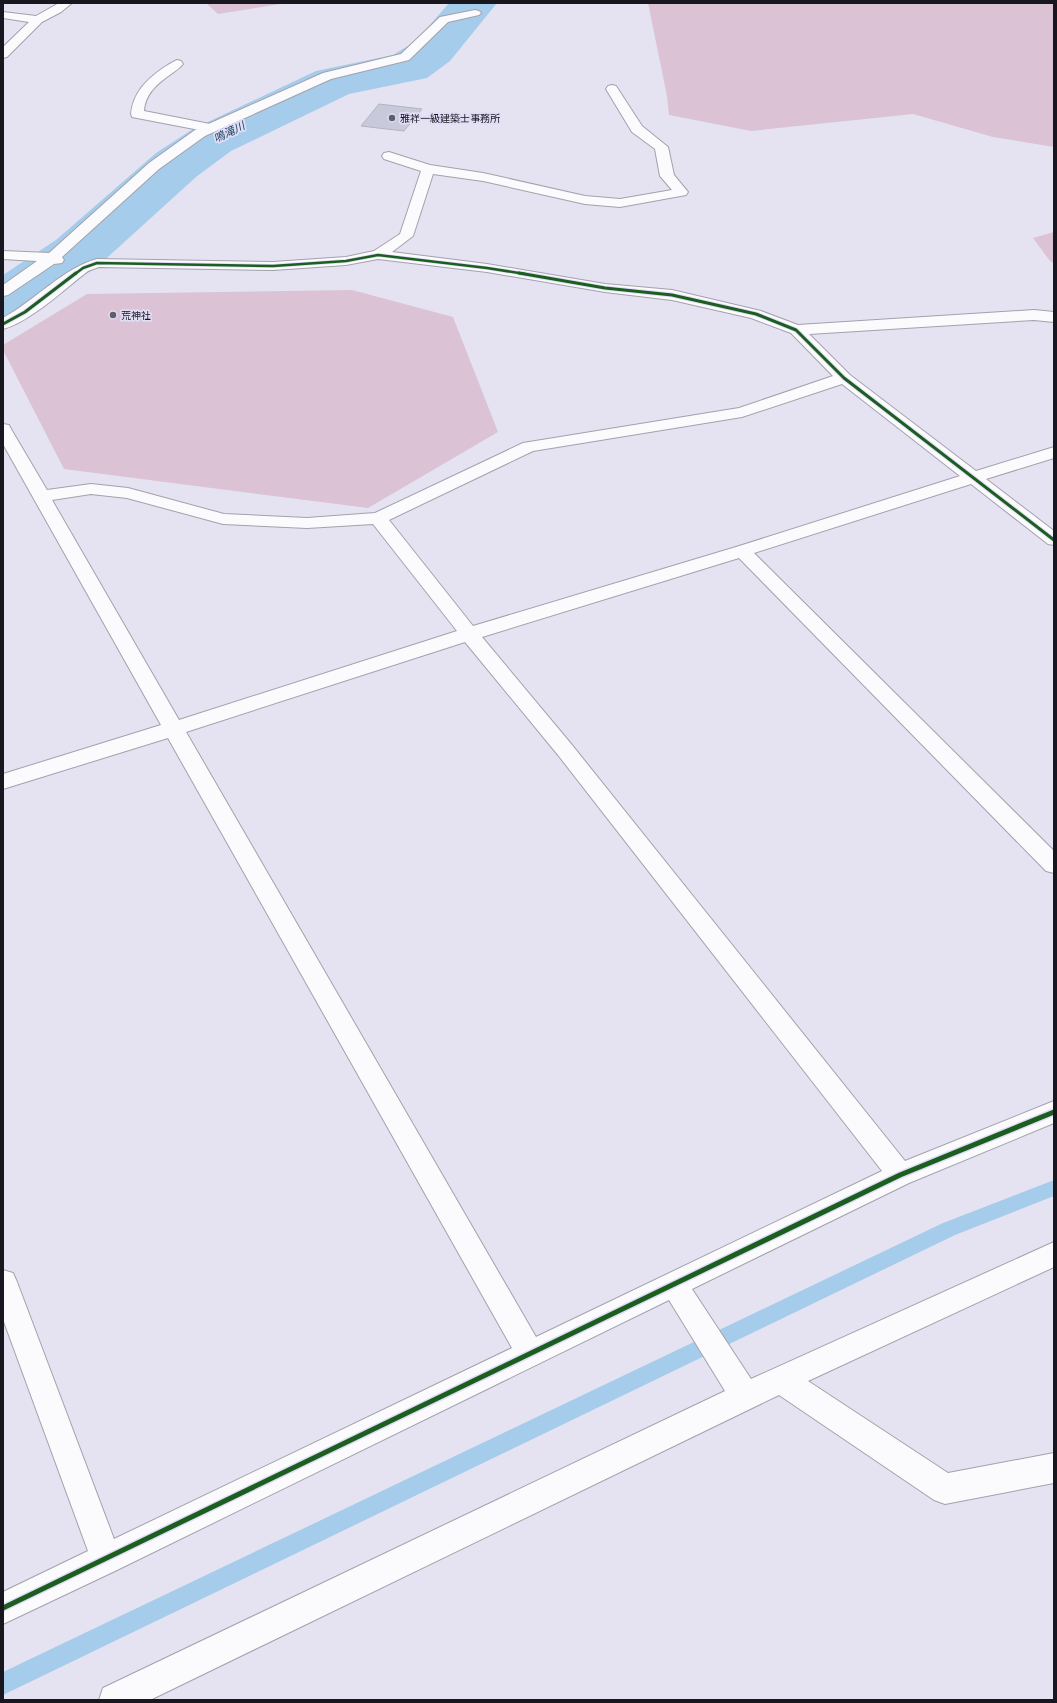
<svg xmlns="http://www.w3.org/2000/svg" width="1057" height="1703" viewBox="0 0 1057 1703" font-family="'Golos Text','Noto Sans JP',sans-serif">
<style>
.green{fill:#dbc2d4}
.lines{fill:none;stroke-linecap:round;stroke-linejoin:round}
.stream{fill:#a6cceb;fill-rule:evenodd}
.river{fill:#a6cceb;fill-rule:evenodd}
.building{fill:#c8cadb;stroke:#b2b4be}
.lane-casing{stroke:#a3a1ac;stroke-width:2}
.street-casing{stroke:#a3a1ac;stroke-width:2}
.lane{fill:#fbfbfd;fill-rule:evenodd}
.street{fill:#fbfbfd;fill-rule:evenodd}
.cycleway-far2-casing{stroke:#e1ddf7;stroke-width:4}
.cycleway-far1-casing{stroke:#e1ddf7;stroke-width:5}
.cycleway-casing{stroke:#e1ddf7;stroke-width:8}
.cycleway-far2{stroke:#1b5e20;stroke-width:2.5}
.cycleway-far1{stroke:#1b5e20;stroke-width:3}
.cycleway{stroke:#1b5e20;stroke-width:5}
.poi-dot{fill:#605e68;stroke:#e1ddf7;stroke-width:1.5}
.labels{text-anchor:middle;stroke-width:3.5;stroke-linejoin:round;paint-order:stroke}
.far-poi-label{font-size:10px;fill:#18161f;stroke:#e1ddf7;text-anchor:start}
.far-water-label{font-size:11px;font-style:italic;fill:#113d56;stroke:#e1ddf7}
</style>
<rect width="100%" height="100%" fill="#e5e3f1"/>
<path class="green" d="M206,3h81l-69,11z
M648,3h406v144l-61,-10 -80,-23 -162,17 -82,-16 -2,-19z
M1054,232v31l-4,-2 -17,-23z
M352,290l101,27 45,115 -130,76 -304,-39 -61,-119v-5l84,-51z"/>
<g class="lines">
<path class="stream" d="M1054,1180v16l-99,39 -952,460v-23l940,-449z"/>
<path class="river" d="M449,3h48l-47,58 -23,17 -78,16 -118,57 -35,26 -98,89 -73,50 -22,6v-47l53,-35 100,-87 37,-24 123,-58 77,-16 23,-14z"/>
</g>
<path class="building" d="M379,104l43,5 -18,22 -43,-5z"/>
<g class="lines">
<defs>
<path id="lane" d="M177,60l4,1 2,3c-3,4 -8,7 -12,10 -14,10 -26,20 -27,37l71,14 1,3 -1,3 -5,1 -73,-14 -5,-1 -1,-3c2,-21 15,-34 32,-46 5,-3 9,-6 14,-8z"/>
<path id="street" d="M59,3h13l-11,9 -19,10 -35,35 -4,1v-11l26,-25 -26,-4v-6l33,4z
M475,10l4,1 2,2 -2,2 -31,7 -39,38 -78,19 -126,57 -46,33 -97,88 2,3 -2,3 -8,1 -46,31 -5,1v-11l34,-24 -34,-2v-8l46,2 100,-90 46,-33 128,-57 78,-19 39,-37z
M612,85l4,1 26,40 26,21 6,28 14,17 -2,3 -66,12 -35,-3 -102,-23 -50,-7 -20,62 -21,16 95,12 118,20 67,6 89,21 37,14 236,-15 20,2v10l-20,-2 -225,14 41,41 126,96 78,-24v11l-68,21 68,52v14l-6,-1 -77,-60 -217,69 300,298v22l-8,-2 -307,-313 -257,79 90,108 333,416 149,-60v22l-145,60 -217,106 59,90 303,-137v25l-246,114 140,92 106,-20v30l-109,21 -11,-4 -155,-105 -629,305h-51l4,-12 622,-297 -56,-91 -552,270 -114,54v-32l85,-41 -85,-232v-49l10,3 4,9 97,257 398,-191 -344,-610 -165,51v-15l158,-49 -158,-281v-20l6,1 2,4 36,61 44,-6 37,4 96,26 83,4 68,-5 148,-70 216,-35 94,-32 -42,-43 -40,-15 -79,-18 -67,-8 -118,-20 -109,-13 -32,6 -73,5 -174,-3 -11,4c-22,17 -58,51 -85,58v-11c31,-17 62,-51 94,-59l176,3 73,-5 28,-6 26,-17 21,-63 -37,-12 -2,-3 2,-3 5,-1 41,13 53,8 102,23 35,3 52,-9 -12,-14 -5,-27 -23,-17 -26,-43 2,-3zM842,384l118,92 -224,71 -263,79 -84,-106 144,-69 209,-34zM91,494l36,4 96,26 84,4 66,-4 84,107 -278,89 -127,-220zM465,642l93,113 324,416 -346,166 -350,-605z"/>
</defs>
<use href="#lane" class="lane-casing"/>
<use href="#street" class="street-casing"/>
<use href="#lane" class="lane"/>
<use href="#street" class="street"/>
<defs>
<path id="cycleway-far2" d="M75,274l8,-6 14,-5 176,3 73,-5 32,-6 109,13 38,6"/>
<path id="cycleway-far1" d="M519,273l86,15 67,7 84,19 40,16 48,48 210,162
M3,324l22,-12 51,-39"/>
<path id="cycleway" d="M3,1608l897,-433 154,-63"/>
</defs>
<use href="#cycleway-far2" class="cycleway-far2-casing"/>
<use href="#cycleway-far1" class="cycleway-far1-casing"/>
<use href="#cycleway" class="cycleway-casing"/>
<use href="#cycleway-far2" class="cycleway-far2"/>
<use href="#cycleway-far1" class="cycleway-far1"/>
<use href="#cycleway" class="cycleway"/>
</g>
<g class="poi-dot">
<circle cx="392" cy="118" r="4"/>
<circle cx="113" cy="315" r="4"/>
</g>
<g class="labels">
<g class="far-poi-label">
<text x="400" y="122">雅祥一級建築士事務所</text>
<text x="121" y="319">荒神社</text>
</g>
<g class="far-water-label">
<text transform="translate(229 132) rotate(-26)" y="4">鳴滝川</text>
</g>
</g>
<rect width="1057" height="1703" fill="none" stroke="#18161f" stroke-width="8"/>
</svg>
